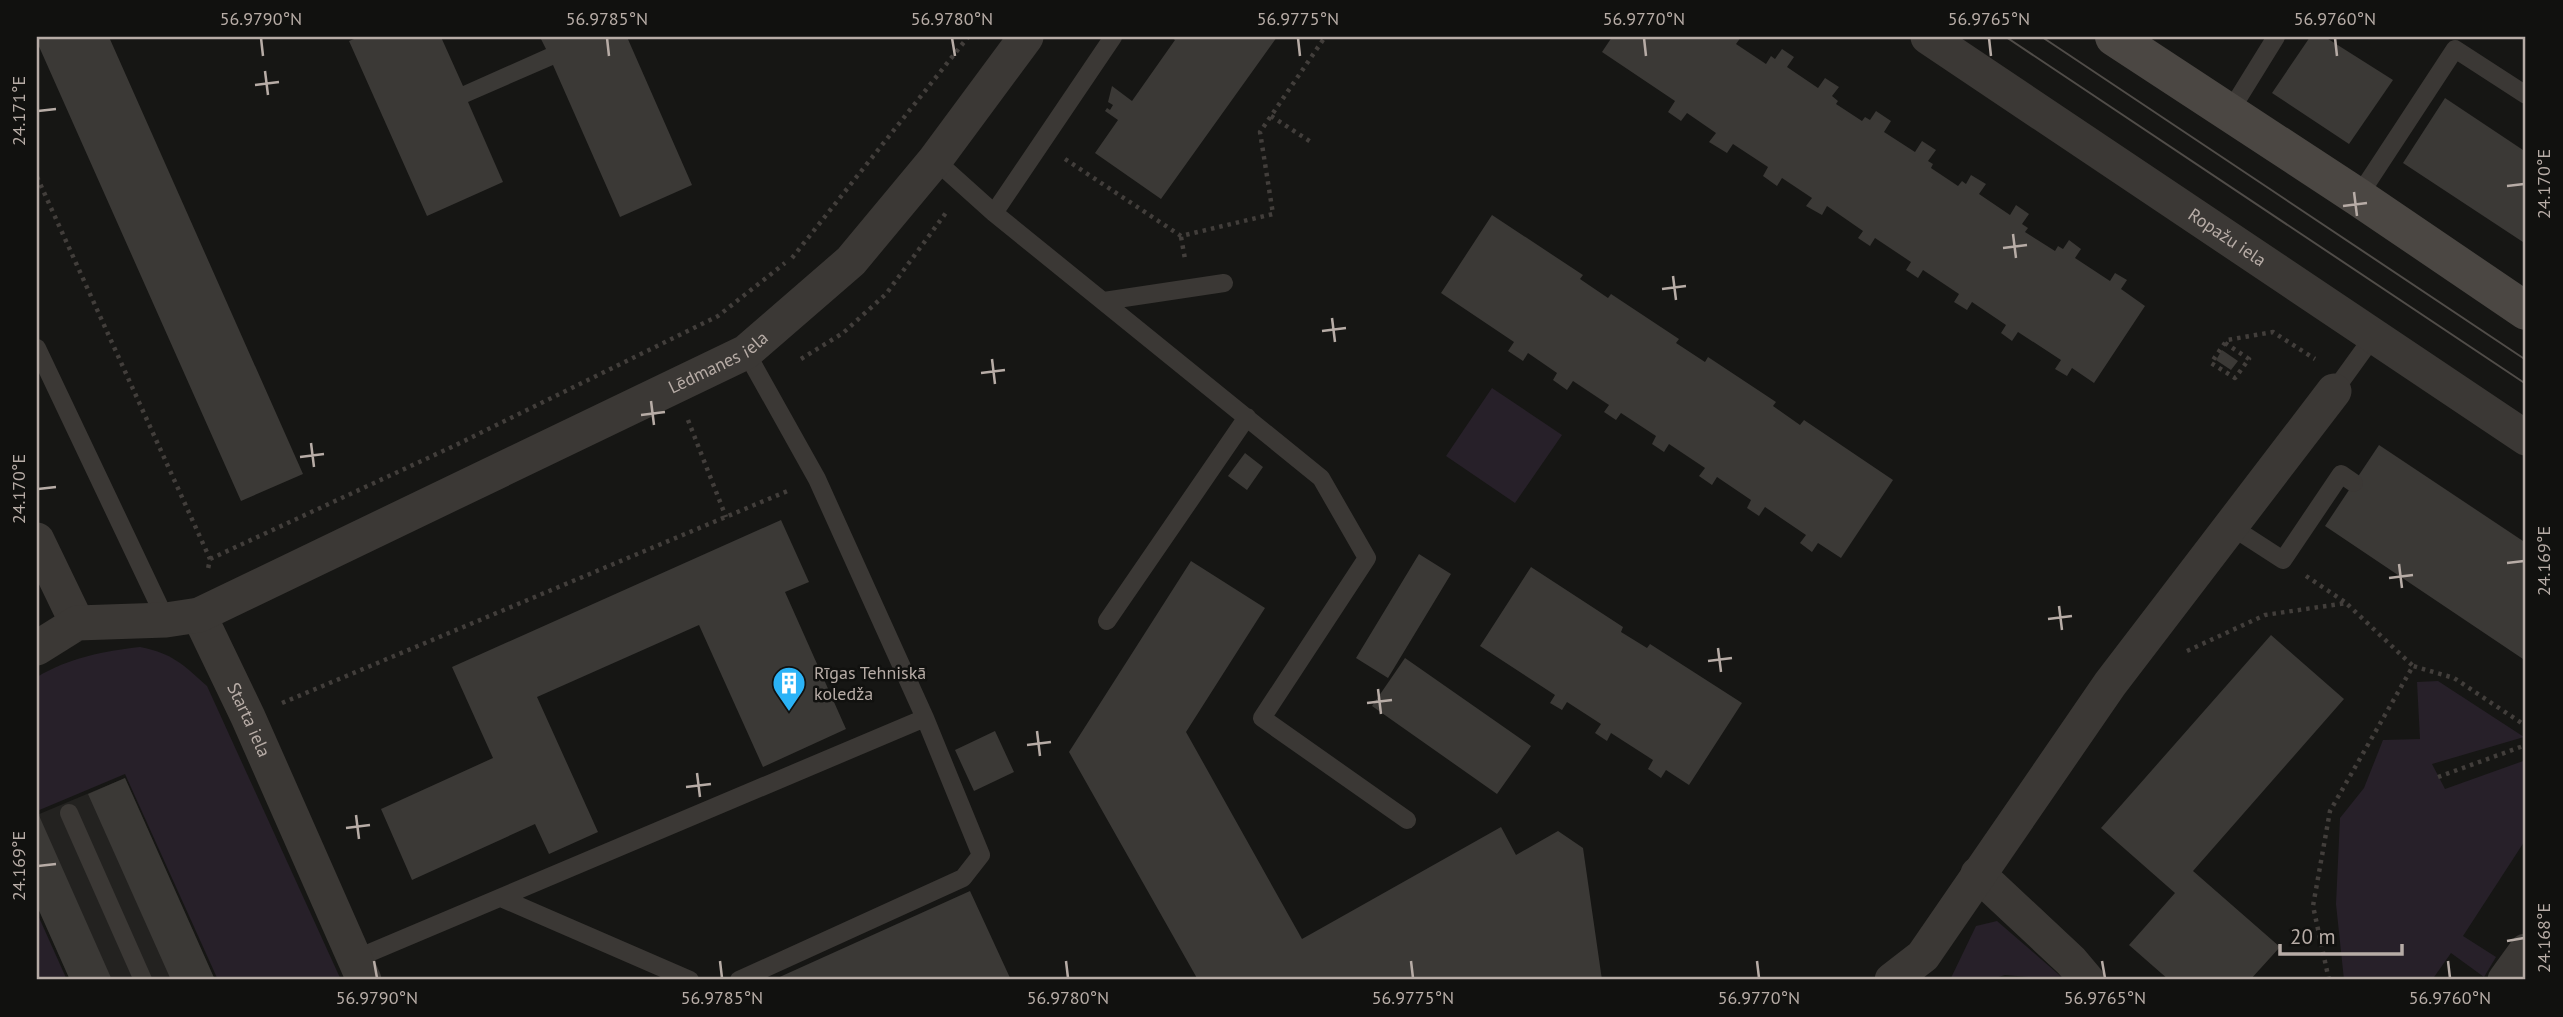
<svg xmlns="http://www.w3.org/2000/svg" width="2563" height="1017" viewBox="0 0 2563 1017" font-family="'PT Sans',sans-serif">
<style>
.built{fill:#232220}
.green{fill:#272029}
.building{fill:#3b3936}
.lines{fill:none;stroke-linecap:round;stroke-linejoin:round}
.path{stroke:#423e3b;stroke-width:4.5;stroke-dasharray:3.5 5;stroke-linecap:butt}
.lane{stroke:#3b3835;stroke-width:18}
.street{stroke:#3b3835;stroke-width:35}
.secondary{stroke:#4b4743;stroke-width:38}
.tram{stroke:#504c48;stroke-width:2}
.ticks{fill:none;stroke:#b7aca6;stroke-width:2.5}
.labels{text-anchor:middle;stroke-width:5;stroke-linejoin:round;paint-order:stroke}
.street-label{font-size:18px;fill:#b7aca6;stroke:#11110f}
.poi-label{font-size:18px;fill:#b7aca6;stroke:#11110f;text-anchor:start}
.neatline{fill:none;stroke:#b7aca6;stroke-width:2.5}
.ticks-label{font-size:18px;text-anchor:middle;fill:#b7aca6}
</style>
<rect width="100%" height="100%" fill="#161614"/>
<path class="built" d="M125,778l90,202h-145l-33,-74v-91z"/>
<path class="green" d="M1492,388l70,47 -47,68 -69,-47z
M140,647c34,7 42,17 67,39l134,294h-123l-93,-206 -88,37v-134c32,-19 66,-26 103,-30z
M2438,681l86,56 -92,27 13,25 81,-29v79l-63,97 33,21 -12,20 -33,-24 -19,27h-88l-8,-76 4,-86 24,-30 19,-48 37,-1 -3,-57z
M37,913l30,67h-30z
M1997,921l68,59 -60,-5 -16,5h-39l26,-54z"/>
<path class="building" d="M37,37h72l194,437 -62,27 -204,-459z
M359,37h82l22,49 83,-37 -6,-12h87l65,148 -72,32 -67,-152 -85,37 35,80 -76,34 -78,-175z
M1171,37h106l-116,162 -66,-46 23,-33 -13,-9 2,-3 3,2 3,-5 -5,-3 4,-16 20,15 43,-61z
M1612,37h129l-5,7 30,20 5,-8 4,3 7,-10 12,8 -7,10 31,21 7,-10 14,9 -7,9 6,5 -2,3 26,17 3,-4 5,3 6,-9 15,10 -7,11 31,20 7,-11 14,9 -8,11 5,3 -2,4 27,18 4,-5 4,3 5,-9 15,9 -7,10 31,21 6,-10 13,9 -7,10 6,4 -3,4 30,19 3,-5 5,3 6,-9 12,9 -6,9 35,23 5,-8 12,7 -6,9 24,17 -51,77 -22,-15 -5,8 -12,-7 6,-9 -43,-28 -6,9 -11,-8 5,-8 -34,-23 -5,8 -13,-8 5,-8 -36,-24 -5,8 -12,-8 5,-8 -36,-24 -5,8 -12,-8 5,-7 -36,-25 -5,9 -16,-9 6,-8 -30,-20 -5,8 -14,-10 5,-9 -35,-23 -6,9 -18,-11 7,-9 -29,-20 -6,8 -13,-9 7,-11 -73,-49z
M2310,37h15l68,43 -44,64 -77,-51z
M2445,98l81,54v92l-123,-81z
M1492,215l91,60 -3,4 28,19 3,-4 68,45 -3,4 29,19 3,-5 68,45 -3,4 27,19 4,-5 89,60 -52,78 -23,-15 -6,9 -12,-9 6,-8 -41,-28 -6,9 -12,-8 4,-8 -34,-23 -5,8 -13,-9 6,-8 -36,-24 -5,8 -12,-8 4,-8 -35,-23 -5,7 -12,-8 5,-7 -36,-24 -6,9 -14,-10 4,-7 -29,-20 -5,8 -15,-10 6,-9 -73,-49z
M2222,350l16,11 -7,9 -15,-10z
M2379,445l147,98v118l-201,-135z
M1245,453l18,14 -16,23 -19,-14z
M781,520l28,62 -24,10 61,137 -83,38 -64,-142 -162,72 61,135 -49,22 -14,-30 -123,56 -31,-71 112,-51 -41,-91z
M1419,554l32,20 -63,104 -32,-20z
M1191,561l74,47 -79,124 116,207 199,-112 15,28 42,-24 25,17 19,132h-404l-129,-228z
M1531,567l92,60 -2,5 26,16 3,-4 92,59 -53,82 -23,-15 -5,8 -13,-9 5,-9 -42,-27 -4,8 -12,-8 6,-9 -34,-22 -5,8 -12,-7 5,-8 -75,-49z
M2271,635l73,64 -151,172 87,76 -30,33h-81l-40,-35 46,-52 -74,-65z
M1405,658l126,88 -34,48 -125,-88z
M995,731l19,41 -40,19 -19,-41z
M125,778l90,202h-44l-83,-186z
M37,811l75,169h-42l-33,-74z
M970,891l41,89h-238z"/>
<g class="lines">
<path class="path" d="M1271,116l40,26
M1065,159l116,77 92,-22 -13,-82 65,-95
M37,177l173,382 -2,10
M1181,237l4,22
M792,258l176,-221
M2225,343l24,16 -14,19 -24,-15 16,-23 46,-8 42,27
M801,359l42,-26 43,-39 62,-84
M688,420l38,97
M210,559l246,-114 262,-129 67,-53
M2306,576l39,26
M2187,651l78,-36 81,-12 67,63
M282,703l508,-213
M2438,777l88,-32
M2329,980l-16,-74 17,-95 83,-145 41,12 72,48"/>
<path class="lane" d="M2229,113l47,-76
M935,160l59,53 327,265 46,80 -105,160 145,102
M2358,197l97,-148 71,46
M994,213l119,-176
M1104,301l120,-18
M37,348l129,272
M746,352l71,127 108,239
M2334,391l39,-54
M2232,527l51,33 58,-86 13,9
M1107,621l140,-204
M69,813l74,167
M501,898l189,82
M355,959l570,-241 56,137 -18,23 -224,102"/>
<g class="street">
<path id="s1" d="M1928,37l598,401"/>
<path d="M37,540l40,83"/>
<path id="s2" d="M199,615l49,102 116,263"/>
<path id="s3" d="M37,648l40,-25 89,-3 33,-5 547,-263 105,-91 84,-101 91,-123"/>
<path d="M1978,874l93,87 16,19"/>
<path d="M1892,980l31,-24 187,-272 224,-293"/>
<path d="M2505,980l21,-29"/>
</g>
<path class="secondary" d="M2114,37l244,160 168,114"/>
<path class="tram" d="M2006,37l520,347
M2042,37l484,323"/>
</g>
<path class="ticks" d="M261,38l2,18M607,38l2,18M952,38l3,18M1298,38l2,18M1644,38l2,18M1989,38l2,18M2335,38l2,18M265,71l3,24M255,85l24,-3M38,111l18,-2M2507,186l17,-2M2354,192l3,24M2343,206l24,-3M2013,234l3,24M2003,248l24,-3M1673,276l3,24M1662,289l24,-3M1332,318l3,24M1322,331l24,-3M992,359l3,25M981,373l24,-3M651,401l3,24M641,415l24,-3M311,443l3,24M300,457l24,-3M38,489l18,-2M2507,563l17,-2M2399,564l3,24M2389,578l24,-3M2059,606l3,24M2048,619l24,-3M1718,648l3,24M1708,661l24,-3M1378,689l3,25M1367,703l25,-3M1037,731l3,25M1027,745l24,-3M697,773l3,24M686,787l25,-3M356,815l3,24M346,828l24,-3M38,866l18,-2M2507,941l17,-3M374,961l3,17M720,961l2,17M1066,961l2,17M1411,961l2,17M1757,961l2,17M2102,961l3,17M2448,961l2,17"/>
<defs>
<symbol id="building-pin" viewBox="-11 -11 22 30"><path d="M0 17L-7.5 6A9.5 9.5 0 1 1 7.5 6Z" fill="#2bb3f7" stroke="#11110f"/><path d="M-4-6H4V6H1V3H-1V6H-4ZM-2.5-4.3h1.7v1.8h-1.7ZM.8-4.3h1.7v1.8H.8ZM-2.5-1h1.7V.8h-1.7ZM.8-1h1.7V.8H.8Z" fill="#fff"/></symbol>
</defs>
<g fill-rule="evenodd">
<use href="#building-pin" x="770" y="664" width="38" height="52"/>
</g>
<g class="labels">
<g class="street-label">
<text dy="6" stroke="none"><textPath href="#s1" startOffset="360">Ropažu iela</textPath></text>
<text dy="6" stroke="none"><textPath href="#s3" startOffset="747">Lēdmanes iela</textPath></text>
<text dy="6" stroke="none"><textPath href="#s2" startOffset="116">Starta iela</textPath></text>
</g>
<g class="poi-label">
<text x="814" y="679">Rīgas Tehniskā<tspan x="814" dy="21">koledža</tspan></text>
</g>
</g>
<rect width="2563" height="1017" fill="none" stroke="#11110f" stroke-width="77"/>
<path d="M2280 944v10h122v-10" fill="none" stroke="#b7aca6" stroke-width="3.5"/>
<text x="2290" y="944" font-size="21" fill="#b7aca6" stroke="#11110f" stroke-width="5" paint-order="stroke">20 m</text>
<rect x="38" y="38" width="2486" height="940" class="neatline"/>
<g class="ticks-label">
<text x="261" y="25">56.9790°N</text>
<text x="607" y="25">56.9785°N</text>
<text x="952" y="25">56.9780°N</text>
<text x="1298" y="25">56.9775°N</text>
<text x="1644" y="25">56.9770°N</text>
<text x="1989" y="25">56.9765°N</text>
<text x="2335" y="25">56.9760°N</text>
<text transform="translate(19 111) rotate(-90)" y="6">24.171°E</text>
<text transform="translate(2544 184) rotate(-90)" y="6">24.170°E</text>
<text transform="translate(19 489) rotate(-90)" y="6">24.170°E</text>
<text transform="translate(2544 561) rotate(-90)" y="6">24.169°E</text>
<text transform="translate(19 866) rotate(-90)" y="6">24.169°E</text>
<text transform="translate(2544 938) rotate(-90)" y="6">24.168°E</text>
<text x="377" y="1004">56.9790°N</text>
<text x="722" y="1004">56.9785°N</text>
<text x="1068" y="1004">56.9780°N</text>
<text x="1413" y="1004">56.9775°N</text>
<text x="1759" y="1004">56.9770°N</text>
<text x="2105" y="1004">56.9765°N</text>
<text x="2450" y="1004">56.9760°N</text>
</g>
</svg>
